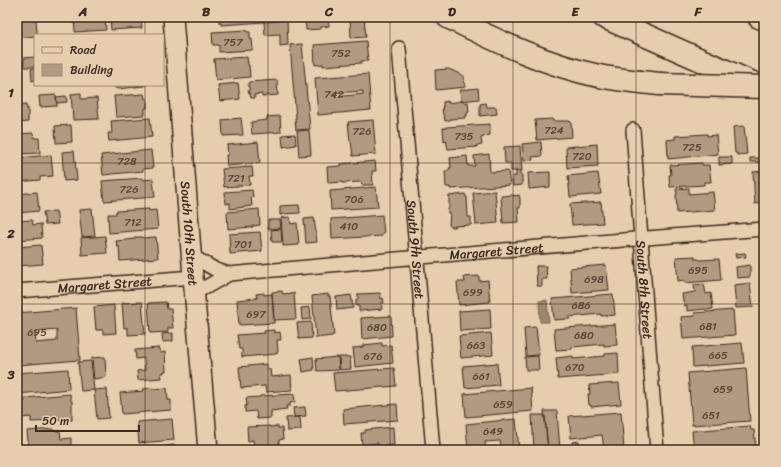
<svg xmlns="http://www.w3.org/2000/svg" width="781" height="467" viewBox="0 0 781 467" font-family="Sriracha,sans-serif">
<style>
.water{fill:#9c8770;stroke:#75624f}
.building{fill:#b29a81;stroke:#3b2a1e;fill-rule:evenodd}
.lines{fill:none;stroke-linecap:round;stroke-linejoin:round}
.street-casing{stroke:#3b2a1e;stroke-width:16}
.secondary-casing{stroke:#3b2a1e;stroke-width:22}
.highway-casing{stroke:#3b2a1e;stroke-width:25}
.street{stroke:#e6cdae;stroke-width:13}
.secondary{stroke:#e6cdae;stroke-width:19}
.highway{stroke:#e6cdae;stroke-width:22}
.highway-bridge-casing{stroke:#3b2a1e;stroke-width:25;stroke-linecap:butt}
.highway-bridge{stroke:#e6cdae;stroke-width:22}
.grid{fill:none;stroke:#3b2a1e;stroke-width:1;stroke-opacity:0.55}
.labels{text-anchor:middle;stroke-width:3;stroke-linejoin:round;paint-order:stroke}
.number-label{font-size:11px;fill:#594637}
.street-label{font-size:13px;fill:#3b2a1e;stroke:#e6cdae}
.neatline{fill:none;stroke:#3b2a1e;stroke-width:1.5}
.grid-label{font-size:13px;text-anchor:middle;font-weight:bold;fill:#3b2a1e}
</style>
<rect width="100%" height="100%" fill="#e6cdae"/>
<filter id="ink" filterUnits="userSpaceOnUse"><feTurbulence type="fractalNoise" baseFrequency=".025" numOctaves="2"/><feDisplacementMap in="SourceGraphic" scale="8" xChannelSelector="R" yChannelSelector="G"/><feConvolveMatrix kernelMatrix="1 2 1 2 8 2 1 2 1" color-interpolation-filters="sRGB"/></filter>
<g filter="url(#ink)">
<path class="water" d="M547,300l2,22h-9l-1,-21z"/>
<path class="building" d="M74,17h31l1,13 -31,2z
M110,17h31l1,11 -31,2z
M219,17h44l1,5 -43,3v-2h-2z
M305,17h23l1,9 -8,1v2l-15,1z
M364,17l2,20 -15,1 -1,-20z
M36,18l1,17h-2v1l-18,2v-19z
M279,20h8l1,25 -8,1v-12l-15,1 -1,-13 15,-1z
M247,30v2h3v7h2l1,11 -34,2v-7h-6l-1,-13z
M366,41l2,20h-7v2l-38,3v-2l-8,1 -1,-20z
M302,44l8,85 -14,1 -1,-12h1l-6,-73z
M35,57v10h-11v-9z
M247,57l1,8h1l1,12 -34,3 -2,-21z
M35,68v12l-3,1 -1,-12z
M449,69l15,7 1,11 -29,3 -1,-20z
M368,74l3,36 -53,5 -3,-37zM363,91v3l-28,3 -1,-4z
M17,76h2l1,16h-3z
M277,80l1,15 -13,1v1h-3v-3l-8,1 1,3h-4l-1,-4h-1l-1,-4 2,-1 -1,-2h-1v-3h1v-2z
M238,83l2,16 -20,2 -2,-16z
M115,85h32h-3v1l-26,3 -3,-1z
M478,88l1,11 -18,2 -1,-11z
M81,93v6l16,-1 2,21 -26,1 -2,-26z
M144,94l1,5 2,-1v10h-2v7l-29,2 -2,-21z
M56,95l1,11 -17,1 -1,-11z
M66,96l1,6 -10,1 -1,-6z
M448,101v2l15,-2 1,2 4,-1 1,10 -2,1v3h-2v2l-15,1v1l-5,1 -1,-6h-1l-1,-8h1v-5z
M486,103l1,4h9l1,7 -17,2v-12z
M26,105l1,4 1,-1v14l-11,1v-17z
M280,116l1,16 -29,2 -1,-12 16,-2v-3z
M150,118l2,19 -43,4 -1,-8h4l-1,-12z
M241,118l2,17 -20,1 -1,-16z
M552,119l1,2h16l2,1 1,15 -35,3 -2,-20z
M373,120l3,34 -23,2 -2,-15h-1l-2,-19z
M490,124v11l-6,1v1l-3,1 1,7 -6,1 1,1 -29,2 -2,-9 -2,1 -1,-13h3v-1z
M71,125l1,17 -16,1 -1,-17z
M744,126l3,28 -10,1v-2h-2l-2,-26z
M309,130l2,25 -12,1 -2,-25z
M33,133l1,5h5l1,15 -23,1v-20z
M295,134l1,11 -13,2 -1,-12z
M707,134v2l9,-1 2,19 -50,5 -1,-19 8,-1v-3z
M258,142l2,21 -33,3 -1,-11h2l-1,-10z
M541,142l1,14 -10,1 1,3 -9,1 -2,-17z
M597,144l1,22 -31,2 -1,-21z
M520,146l2,25h-11v-8h-6l-1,-16z
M151,150l2,18 -10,1v2l-40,4 -2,-20z
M74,151l3,29 -13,1 -2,-29z
M489,154l1,18 18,-1 2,14 -60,4v-2h-4l-1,-16h4v-3h2l-1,-10 17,-2 1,10h7l-1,-10z
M51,155l2,21 -13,1v3l-23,2v-24z
M719,157h13v7l-13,1z
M750,158h13v4h-13z
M375,161l1,10h-4l1,14h-11l-1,-3 -19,1v-1l-14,1 -1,-16 14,-1v-2z
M702,163v2h7l2,17h-7v3l-34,2 -1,-12h2l-1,-10z
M252,167l1,9h-4l1,9 -26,2 -2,-18z
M516,171h4v4h2v10l-9,1 -1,-10h4z
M764,171v34h-2l-1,-2 -6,1 -2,-32z
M550,172v15l-21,2 -1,-16z
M598,173l3,21 -31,3 -2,-21z
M143,178v2l10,-1 2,18 -51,4 -2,-20z
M376,187l2,20 -47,3 -1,-19z
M689,188v6l24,-2 2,18 -38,3 -1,-18h1l-1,-6z
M252,190l1,7h-2l1,9 -22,3v-6l-4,1 -1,-12z
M495,191l3,32 -22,2 -3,-32z
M37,192l2,19 -22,2v-19z
M465,194l1,3h1l1,20h3v8l-16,1v1h-4l-2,-2 1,-11 -2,-1v-4l1,-1v-12z
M514,195v1l5,-1 1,4v9h-2l1,14 -16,1 -2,-27z
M601,202l2,21 -31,2 -2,-21z
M299,205l1,8 -17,1v1h-3v-9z
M92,209l3,27 -13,1 -3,-27z
M149,209v2l7,-1 2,19 -49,4 -1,-19h8v-3z
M259,209l1,16 -7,1v1l-25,2 -1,-17z
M56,211l2,13 -13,1 -2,-13z
M382,215l2,18h-2v3l-50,3 -1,-20z
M290,217l1,7 6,-1 2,22 -16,1 -2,-28z
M314,218l3,24 -11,1 -2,-24z
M32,220l1,5 8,-1 1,14 -25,2v-19z
M268,220h12l1,8 -13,1z
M281,229l1,13h-10l-1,-12z
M260,232l2,19 -32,3 -1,-20z
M105,236l2,17 -25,2 -1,-17z
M135,237h8v1l13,-1 2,21 -38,3 -1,-15 -2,1 -1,-6 19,-2z
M41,245l2,19 -26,2v-19z
M745,253l1,4 -10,1 -1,-4z
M695,256v3h3l2,1 19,-1 2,21 -36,3 -1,-3 -6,1 -2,-24z
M606,265l3,25 -37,3 -2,-25z
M750,265v12l-13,1 -1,-11z
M536,266h10l1,13h-5v7h-5z
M479,276v5l9,-1 2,22 -31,3 -2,-23h8l-1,-5z
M750,283l3,24 -17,1 -2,-23z
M704,284l2,10 5,-1 2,16 -8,1v-1l-18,2v-6l-3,1 -2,-12 13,-2 -1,-7z
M282,291l1,3 11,-1 2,26 -22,1 -2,-28z
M264,293v2l8,-1 2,29 -35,2 -2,-25 20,-2 -1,-4z
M380,293l1,6 2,-1 1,5h-3l1,6 -23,2v-5h-3v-6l2,-1v-5z
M328,294v2h2l4,39h-2v1l-16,2 -4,-42z
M613,294l2,21 -14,1v-2l-32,3 1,2 -16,1 -2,-21z
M351,295l2,13 -16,2 -1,-13z
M142,302l3,32 -17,1v-7h-4l-2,-25z
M166,302l1,7h4l2,19h-5v4l-18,1 -2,-30z
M114,305l2,28 -13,1v-4h-7l-2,-23z
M310,307l1,12 -9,1 -1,-12z
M76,308l4,52 -63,5v-52zM57,330v11l-21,2 -1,-11z
M490,309l1,20 -31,2 -1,-20z
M733,310l2,25 -52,4 -2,-22 14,-1 -1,-3z
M391,316l1,20 -30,3 -1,-21z
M311,322l1,16 -13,1 -2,-16z
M615,324l2,21 -13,1v-2l-32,3v2l-16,1 -2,-21z
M536,327l3,28 -13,1 -2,-28z
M274,330v3l6,-1 1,8h-4l1,12 -2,1v1l-34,3v-8h-3l-2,-14 28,-2 -1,-2z
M173,333v8l-10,1 -1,-8z
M491,333l2,22 -32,3 -2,-22z
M382,343v3l9,-1 2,18 -38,4 -2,-19 10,-1v-2z
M742,343l2,20 -51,4 -1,-20z
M159,348l1,5 5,-1 1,19 -3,1 1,1h-3l1,5 -24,2 -1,-9 8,-1 -1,-12 -8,1 -1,-9z
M618,353l1,21 -61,5 -2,-21 17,-2v3l32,-3v-2z
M538,356l1,14h-13l-1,-13z
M105,357l1,20 -12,2 -2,-21z
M313,357l1,13 -11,2 -2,-13z
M338,357l1,13 -22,1 -1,-12z
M339,357h11l1,12 -11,1z
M91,361l3,29 -13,1 -3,-29z
M497,363l2,22 -34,3 -2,-22z
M267,364v5h3l1,8 20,-2 1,15 -26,2 -1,-6 -24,2 -2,-21z
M394,368l2,18 -61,5 -2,-18z
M746,368l4,53 -58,4 -4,-52z
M68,369l1,20 -51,5 -1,-21z
M619,383l2,21 -30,3v-2h-2l-1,-11h2l-1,-9z
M152,388v1l15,-1 1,12h3v10l-49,4 -2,-21 24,-2 -1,-2z
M531,388l2,23 -67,6 -2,-23z
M107,389l2,29 -12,1 -3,-29z
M70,394l1,7h1v19l-9,1v-2l-11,1v1l-21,1v-5l-9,1 -1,-16 4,-1v-3z
M294,394l1,8 -5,1v3h-4l1,3 -16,2v7l-14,1 -1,-8 -11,1v-6l2,-1 -1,-7 14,-1v-1z
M397,404l1,16 -54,4 -1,-15z
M305,407l1,9 -12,1 -1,-9z
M544,411h13l3,39h-12z
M621,412l3,38h-20l-2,-15 -31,3 -2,-22z
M532,415h13l3,35h-14z
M300,417l1,13 -14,1 -1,-13z
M172,419l2,21 -35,3 -2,-21z
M516,419l3,31h-51l-2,-26zM500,441l1,6 -15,2 -1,-7z
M270,426v1l8,-1v2h4l1,11 -4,1v7l-10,1v-2l-15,1 -1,-7 -5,1 -1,-14z
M750,426l1,4h3l2,18 -21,2h-41l-2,-19z
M393,427l1,18 -16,1v-3l-16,2 -1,-12h4v-3z
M54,429v2h6l1,8 10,-1v11l-42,1 -2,-19z
M579,441l1,9h-7l-1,-8z
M174,445v5h-26v-2z"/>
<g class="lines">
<defs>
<g id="street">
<path id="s1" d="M399,48l34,402"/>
<path id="s2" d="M633,130l16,217 8,103"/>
<path d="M192,256l24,14 13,4"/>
<path id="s3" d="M17,291l176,-14"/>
<path id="s4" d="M195,292l13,-6 21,-12 168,-15 262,-22 105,-8"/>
</g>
<g id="secondary">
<path id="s5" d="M173,17l20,260 15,173"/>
</g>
<path id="highway" d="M448,17c49,24 98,48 151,59 20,4 41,6 61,8
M604,17l160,71
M759,17l5,2"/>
</defs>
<use href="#street" class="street-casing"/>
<use href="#secondary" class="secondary-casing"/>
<use href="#highway" class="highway-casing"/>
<use href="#street" class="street"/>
<use href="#secondary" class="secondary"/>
<use href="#highway" class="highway"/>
<defs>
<path id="highway-bridge" d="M660,84l104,3"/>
</defs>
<use href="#highway-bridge" class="highway-bridge-casing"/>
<use href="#highway-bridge" class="highway-bridge"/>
</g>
</g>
<path class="grid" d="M145,17v18M268,17v433M390,17v433M513,17v433M636,17v433M145,85v365M17,163h747M17,304h747"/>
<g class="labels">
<g class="number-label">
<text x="233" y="46">757</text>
<text x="341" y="57">752</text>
<text x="334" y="98">742</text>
<text x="554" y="134">724</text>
<text x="362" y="135">726</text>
<text x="464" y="140">735</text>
<text x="692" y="151">725</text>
<text x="582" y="160">720</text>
<text x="127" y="165">728</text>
<text x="236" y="182">721</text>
<text x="129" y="193">726</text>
<text x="354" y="203">706</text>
<text x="133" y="226">712</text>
<text x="349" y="230">410</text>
<text x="243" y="248">701</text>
<text x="698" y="274">695</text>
<text x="594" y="283">698</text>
<text x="473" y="296">699</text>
<text x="581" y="309">686</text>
<text x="256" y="318">697</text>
<text x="708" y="330">681</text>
<text x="377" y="331">680</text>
<text x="37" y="336">695</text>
<text x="584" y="339">680</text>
<text x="476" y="349">663</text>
<text x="718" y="359">665</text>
<text x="373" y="360">676</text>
<text x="575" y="371">670</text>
<text x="481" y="380">661</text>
<text x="723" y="393">659</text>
<text x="503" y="408">659</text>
<text x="711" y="419">651</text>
<text x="493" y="435">649</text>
</g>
<g class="street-label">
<text dy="5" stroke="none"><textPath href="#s5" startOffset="217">South 10th Street</textPath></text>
<text dy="5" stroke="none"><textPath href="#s1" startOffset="202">South 9th Street</textPath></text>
<text dy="5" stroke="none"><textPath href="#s4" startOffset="307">Margaret Street</textPath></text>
<text dy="5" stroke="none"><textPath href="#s3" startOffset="88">Margaret Street</textPath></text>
<text dy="5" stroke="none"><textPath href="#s2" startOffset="160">South 8th Street</textPath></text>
</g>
</g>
<rect width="781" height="467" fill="none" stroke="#e6cdae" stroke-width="44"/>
<rect x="34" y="34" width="130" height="52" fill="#e6cdae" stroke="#a28c74"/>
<rect x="42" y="47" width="20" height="6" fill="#e6cdae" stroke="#a28c74"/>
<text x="70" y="54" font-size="12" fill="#3b2a1e">Road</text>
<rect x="42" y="64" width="20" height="12" fill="#b29a81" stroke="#a28c74"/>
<text x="70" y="74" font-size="12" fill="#3b2a1e">Building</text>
<path d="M36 425v6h103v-6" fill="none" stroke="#3b2a1e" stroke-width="2"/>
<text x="42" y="425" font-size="12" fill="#3b2a1e" stroke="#e6cdae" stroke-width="3" paint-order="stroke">50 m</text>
<rect x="22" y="22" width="737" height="423" class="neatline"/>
<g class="grid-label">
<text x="83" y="16">A</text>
<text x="206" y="16">B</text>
<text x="329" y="16">C</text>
<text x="452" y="16">D</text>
<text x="575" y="16">E</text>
<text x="698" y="16">F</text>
<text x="11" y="97">1</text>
<text x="11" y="238">2</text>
<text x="11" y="379">3</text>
</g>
</svg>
